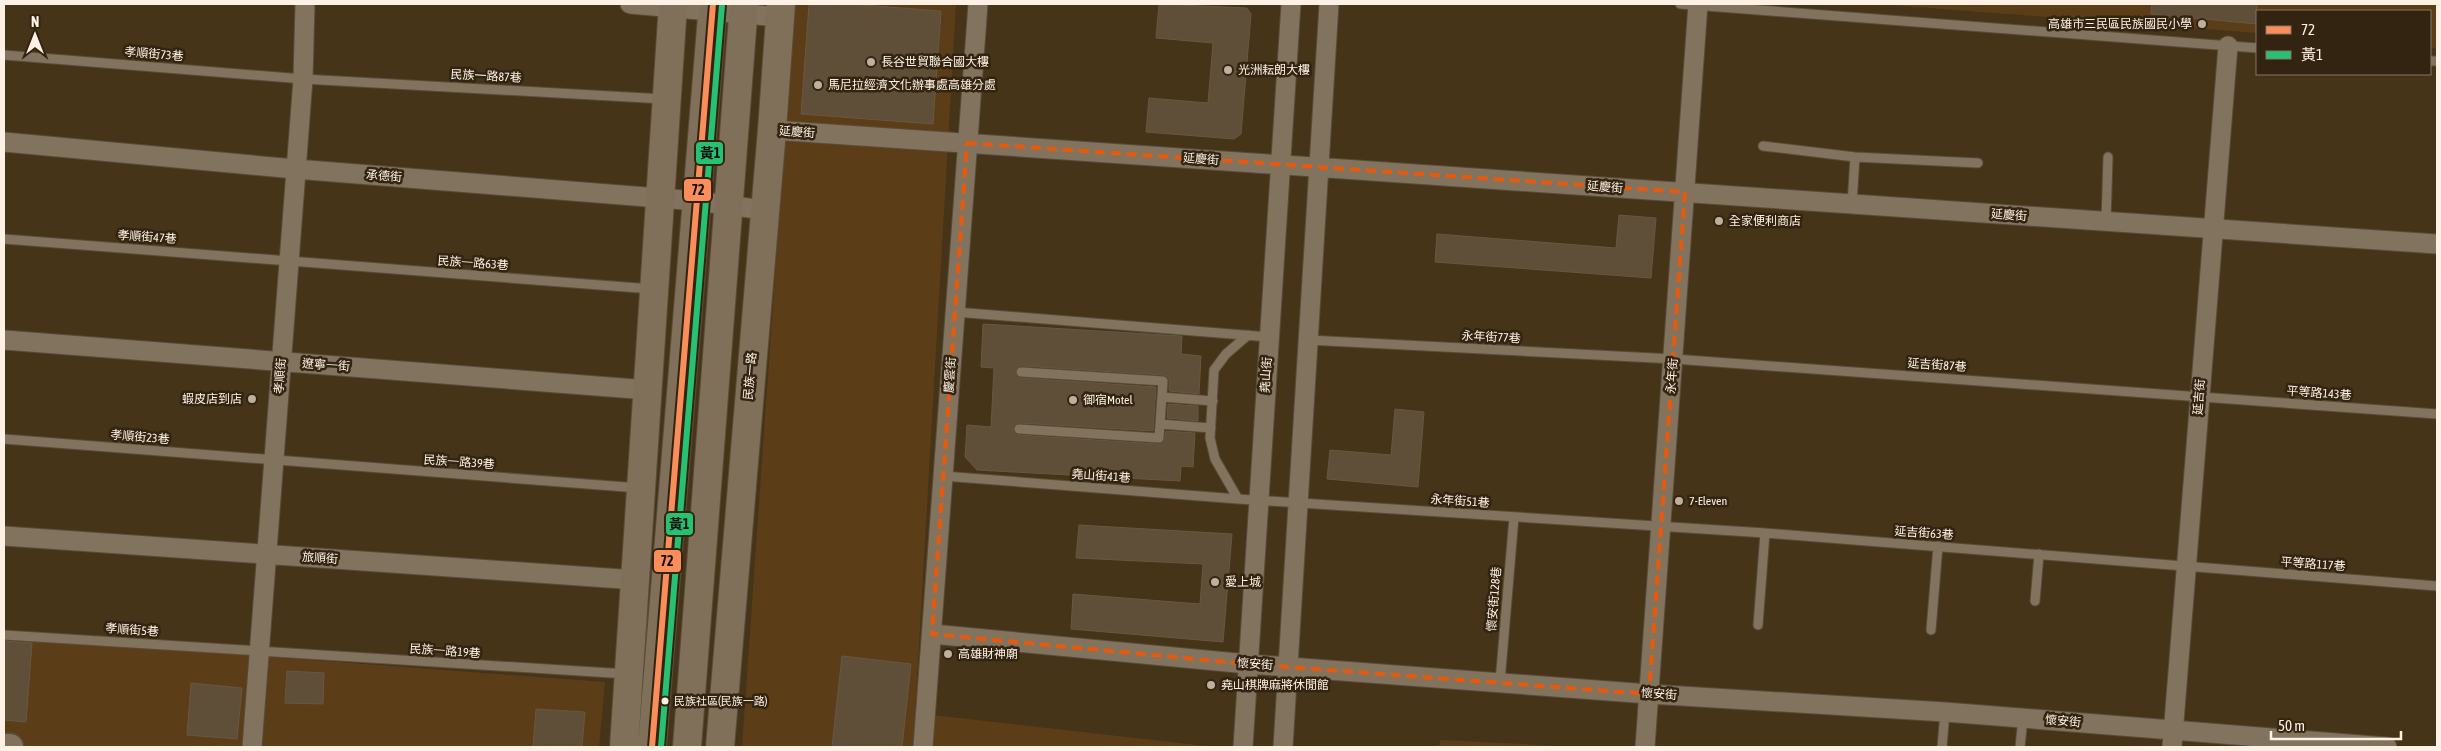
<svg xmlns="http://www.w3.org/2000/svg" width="2441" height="751" viewBox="0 0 2441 751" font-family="'Asap Condensed','Noto Sans TC',sans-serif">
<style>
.built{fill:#5b3e17}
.building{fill:#5f4f38;stroke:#675843}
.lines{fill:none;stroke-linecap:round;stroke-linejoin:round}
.lane-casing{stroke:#594c3a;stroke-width:11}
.street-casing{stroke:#594c3a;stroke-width:21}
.secondary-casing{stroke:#594c3a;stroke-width:29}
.primary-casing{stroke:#594c3a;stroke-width:30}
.lane{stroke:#82735f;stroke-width:9}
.street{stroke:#82735f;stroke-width:19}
.secondary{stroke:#82715d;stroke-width:26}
.primary{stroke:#817059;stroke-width:28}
.bus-1-casing{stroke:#332411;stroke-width:10}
.bus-2-casing{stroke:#332411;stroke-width:10}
.bus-1{stroke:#fa8e5a;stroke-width:6}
.bus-2{stroke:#26c172;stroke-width:6}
.marked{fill:none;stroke:#e8590c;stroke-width:4;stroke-dasharray:10 6;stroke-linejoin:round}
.poi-dot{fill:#beb09d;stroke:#332411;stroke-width:2}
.bus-dot{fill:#fff2e4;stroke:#332411;stroke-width:2}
.labels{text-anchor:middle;stroke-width:5;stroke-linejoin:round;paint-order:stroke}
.bus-label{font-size:11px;fill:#fff2e4;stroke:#332411;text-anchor:start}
.poi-label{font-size:12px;fill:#fff2e4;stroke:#332411;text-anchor:start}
.street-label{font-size:12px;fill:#fff2e4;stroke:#332411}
.line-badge{stroke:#332411;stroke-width:2}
.pale-badge-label{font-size:14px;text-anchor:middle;font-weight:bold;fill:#111}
</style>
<rect width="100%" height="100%" fill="#463418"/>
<path class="built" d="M794,4h162l-41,709 300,34h-473z
M1877,4h560v44h-7v-37h-173v22z
M4,637l601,45 -6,65h-595z
M1440,740l84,4 39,3h-124z"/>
<path class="building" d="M809,4h40l92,7 -8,113 -132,-10z
M1159,4l88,4 4,6 -10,120 -7,5 -88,-7 3,-34 59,5 5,-60 -57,-5z
M2152,4h105v20l-106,-10z
M1619,215l37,3 -5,60 -216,-16 2,-28 179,14z
M983,324l199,12 -1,18 20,2 -2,38 -30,-3v-12l-6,-4 -142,-9 -6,5 1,4 5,3 135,9 -3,44 -134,-8 -5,2 -1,4 6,6 140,9 5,-3 2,-10 29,2 -2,34 -12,-1 -1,15 -203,-11 -12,-13 2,-32 24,2 3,-59 -13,-1z
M1168,404l30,2v15l-31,-3z
M1395,409l29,3 -6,75 -91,-8 3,-29 61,5z
M1079,525l153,9 -9,108 -152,-13 2,-35 127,10 3,-40 -127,-6z
M4,641l28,2 -6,79 -22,-2z
M842,656l69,8 -9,83h-70z
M287,671l37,2 -1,31 -38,-1z
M191,683l51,5 -5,51 -50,-4z
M536,709l49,3 -3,35h-49z"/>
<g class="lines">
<defs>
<path id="lane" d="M1680,4l577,44
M4,55l299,24 361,20
M2430,61h7
M1763,146l92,11 123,6
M1852,204l3,-47
M2106,221l2,-64
M4,239l648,50
M955,312l314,25
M1308,340l366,19 763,55
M1162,397l51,4
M1160,424l51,4
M1019,429l140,9 4,-57 -142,-9
M4,439l635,49
M943,476l295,23 527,34 672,53
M1238,499l-23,-40 -5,-21 4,-68 12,-16 22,-19
M2035,601l4,-47
M1758,625l7,-92
M1931,630l7,-84
M4,635l623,39
M1500,682l14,-165
M1942,747l3,-35
M2020,747l3,-29"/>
<path id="street" d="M630,4l150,13
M772,130l1665,114
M4,142l291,27 402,32 67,9
M4,340l644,50
M4,536l632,44
M932,634l316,30 401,30 296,18 442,35
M252,747l51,-668 2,-75
M923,747l55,-743
M1243,747l48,-743
M1283,747l46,-743
M1645,747l53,-743
M2172,747l56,-701"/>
<path id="secondary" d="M4,747h6"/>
<path id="primary" d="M624,747l49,-743
M652,747l61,-743
M687,747l57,-743
M720,747l52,-617 9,-126"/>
</defs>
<use href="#lane" class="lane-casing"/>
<use href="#street" class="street-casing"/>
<use href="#secondary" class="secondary-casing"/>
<use href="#primary" class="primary-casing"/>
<use href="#lane" class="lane"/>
<use href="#street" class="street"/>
<use href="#secondary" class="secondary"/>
<use href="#primary" class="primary"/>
<defs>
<path id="bus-1" d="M652,747l61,-743"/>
<path id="bus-2" d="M661,747l61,-742"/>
</defs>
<use href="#bus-1" class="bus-1-casing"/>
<use href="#bus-2" class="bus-2-casing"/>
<use href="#bus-1" class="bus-1"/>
<use href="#bus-2" class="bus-2"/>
</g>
<path class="marked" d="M967,143l718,49 -36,502 -401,-30 -316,-30z"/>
<g class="poi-dot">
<circle cx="2202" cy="24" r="5"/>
<circle cx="871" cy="62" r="5"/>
<circle cx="1228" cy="70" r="5"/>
<circle cx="818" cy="85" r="5"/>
<circle cx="1719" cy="221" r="5"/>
<circle cx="252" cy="399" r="5"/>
<circle cx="1073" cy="400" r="5"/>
<circle cx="1679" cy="501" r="5"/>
<circle cx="1215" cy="582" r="5"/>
<circle cx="948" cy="654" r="5"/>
<circle cx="1211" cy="685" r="5"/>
</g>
<circle class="bus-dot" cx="665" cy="701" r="4.5"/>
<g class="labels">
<g class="bus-label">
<text x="674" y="705">民族社區(民族一路)</text>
</g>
<g class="poi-label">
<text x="2192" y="28" text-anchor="end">高雄市三民區民族國民小學</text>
<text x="881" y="66">長谷世貿聯合國大樓</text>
<text x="1238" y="74">光洲耘朗大樓</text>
<text x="828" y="89">馬尼拉經濟文化辦事處高雄分處</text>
<text x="1729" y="225">全家便利商店</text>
<text x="242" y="403" text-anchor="end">蝦皮店到店</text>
<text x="1083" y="404">御宿Motel</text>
<text x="1689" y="505">7-Eleven</text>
<text x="1225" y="586">愛上城</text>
<text x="958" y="658">高雄財神廟</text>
<text x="1221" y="689">堯山棋牌麻將休閒館</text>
</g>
<g class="street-label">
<text transform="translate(154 54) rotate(5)" y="4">孝順街73巷</text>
<text transform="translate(486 76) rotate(3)" y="4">民族一路87巷</text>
<text transform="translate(797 132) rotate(4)" y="4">延慶街</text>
<text transform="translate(1201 159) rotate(4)" y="4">延慶街</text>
<text transform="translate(384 176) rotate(4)" y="4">承德街</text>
<text transform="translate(1605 187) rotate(4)" y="4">延慶街</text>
<text transform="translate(2009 215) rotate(4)" y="4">延慶街</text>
<text transform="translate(147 237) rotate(4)" y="4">孝順街47巷</text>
<text transform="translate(473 263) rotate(4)" y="4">民族一路63巷</text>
<text transform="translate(1491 337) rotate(3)" y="4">永年街77巷</text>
<text transform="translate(326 365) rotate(4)" y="4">遼寧一街</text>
<text transform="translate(1937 365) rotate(4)" y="4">延吉街87巷</text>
<text transform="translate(950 375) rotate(-86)" y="4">慶雲街</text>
<text transform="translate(1266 375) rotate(-86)" y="4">堯山街</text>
<text transform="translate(280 376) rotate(-86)" y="4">孝順街</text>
<text transform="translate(750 376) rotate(-85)" y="4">民族一路</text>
<text transform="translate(1672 376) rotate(-86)" y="4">永年街</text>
<text transform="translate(2319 393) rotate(4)" y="4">平等路143巷</text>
<text transform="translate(2199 397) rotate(-86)" y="4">延吉街</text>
<text transform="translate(140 437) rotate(5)" y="4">孝順街23巷</text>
<text transform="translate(459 462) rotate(4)" y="4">民族一路39巷</text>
<text transform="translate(1101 476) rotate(4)" y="4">堯山街41巷</text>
<text transform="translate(1460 501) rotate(4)" y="4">永年街51巷</text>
<text transform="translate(1924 533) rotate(4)" y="4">延吉街63巷</text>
<text transform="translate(320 558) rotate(4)" y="4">旅順街</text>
<text transform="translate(2313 564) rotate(4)" y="4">平等路117巷</text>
<text transform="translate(1494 599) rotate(-85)" y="4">懷安街128巷</text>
<text transform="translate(132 630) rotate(4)" y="4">孝順街5巷</text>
<text transform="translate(445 651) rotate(4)" y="4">民族一路19巷</text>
<text transform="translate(1255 664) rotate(4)" y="4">懷安街</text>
<text transform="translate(1659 694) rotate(4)" y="4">懷安街</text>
<text transform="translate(2063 721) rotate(5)" y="4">懷安街</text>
</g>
</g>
<g class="line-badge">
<rect x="695" y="141" width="29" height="24" rx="5" fill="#26c172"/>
<rect x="683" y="178" width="29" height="24" rx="5" fill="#fa8e5a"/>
<rect x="665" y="512" width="29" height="24" rx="5" fill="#26c172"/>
<rect x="653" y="549" width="29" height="24" rx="5" fill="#fa8e5a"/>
</g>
<g class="pale-badge-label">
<text x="710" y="158">黃1</text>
<text x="698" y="195">72</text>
<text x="679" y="529">黃1</text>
<text x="667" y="566">72</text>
</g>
<rect width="2441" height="751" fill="none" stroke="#fff2e4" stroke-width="10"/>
<rect x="2256" y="10" width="175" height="65" fill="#332411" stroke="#857665"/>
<rect x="2266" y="26" width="25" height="8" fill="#fa8e5a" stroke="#857665"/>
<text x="2301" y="35" font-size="15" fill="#fff2e4">72</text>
<rect x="2266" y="51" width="25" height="8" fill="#26c172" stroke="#857665"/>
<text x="2301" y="60" font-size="15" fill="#fff2e4">黃1</text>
<g transform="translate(35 35)" stroke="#332411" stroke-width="4" paint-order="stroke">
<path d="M0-4L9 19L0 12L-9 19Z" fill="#fff2e4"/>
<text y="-8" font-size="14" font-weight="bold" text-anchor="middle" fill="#fff2e4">N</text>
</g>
<path d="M2271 731v8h130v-8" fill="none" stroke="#fff2e4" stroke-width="2.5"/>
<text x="2278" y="731" font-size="15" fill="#fff2e4" stroke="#332411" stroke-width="4" paint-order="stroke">50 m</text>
</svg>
